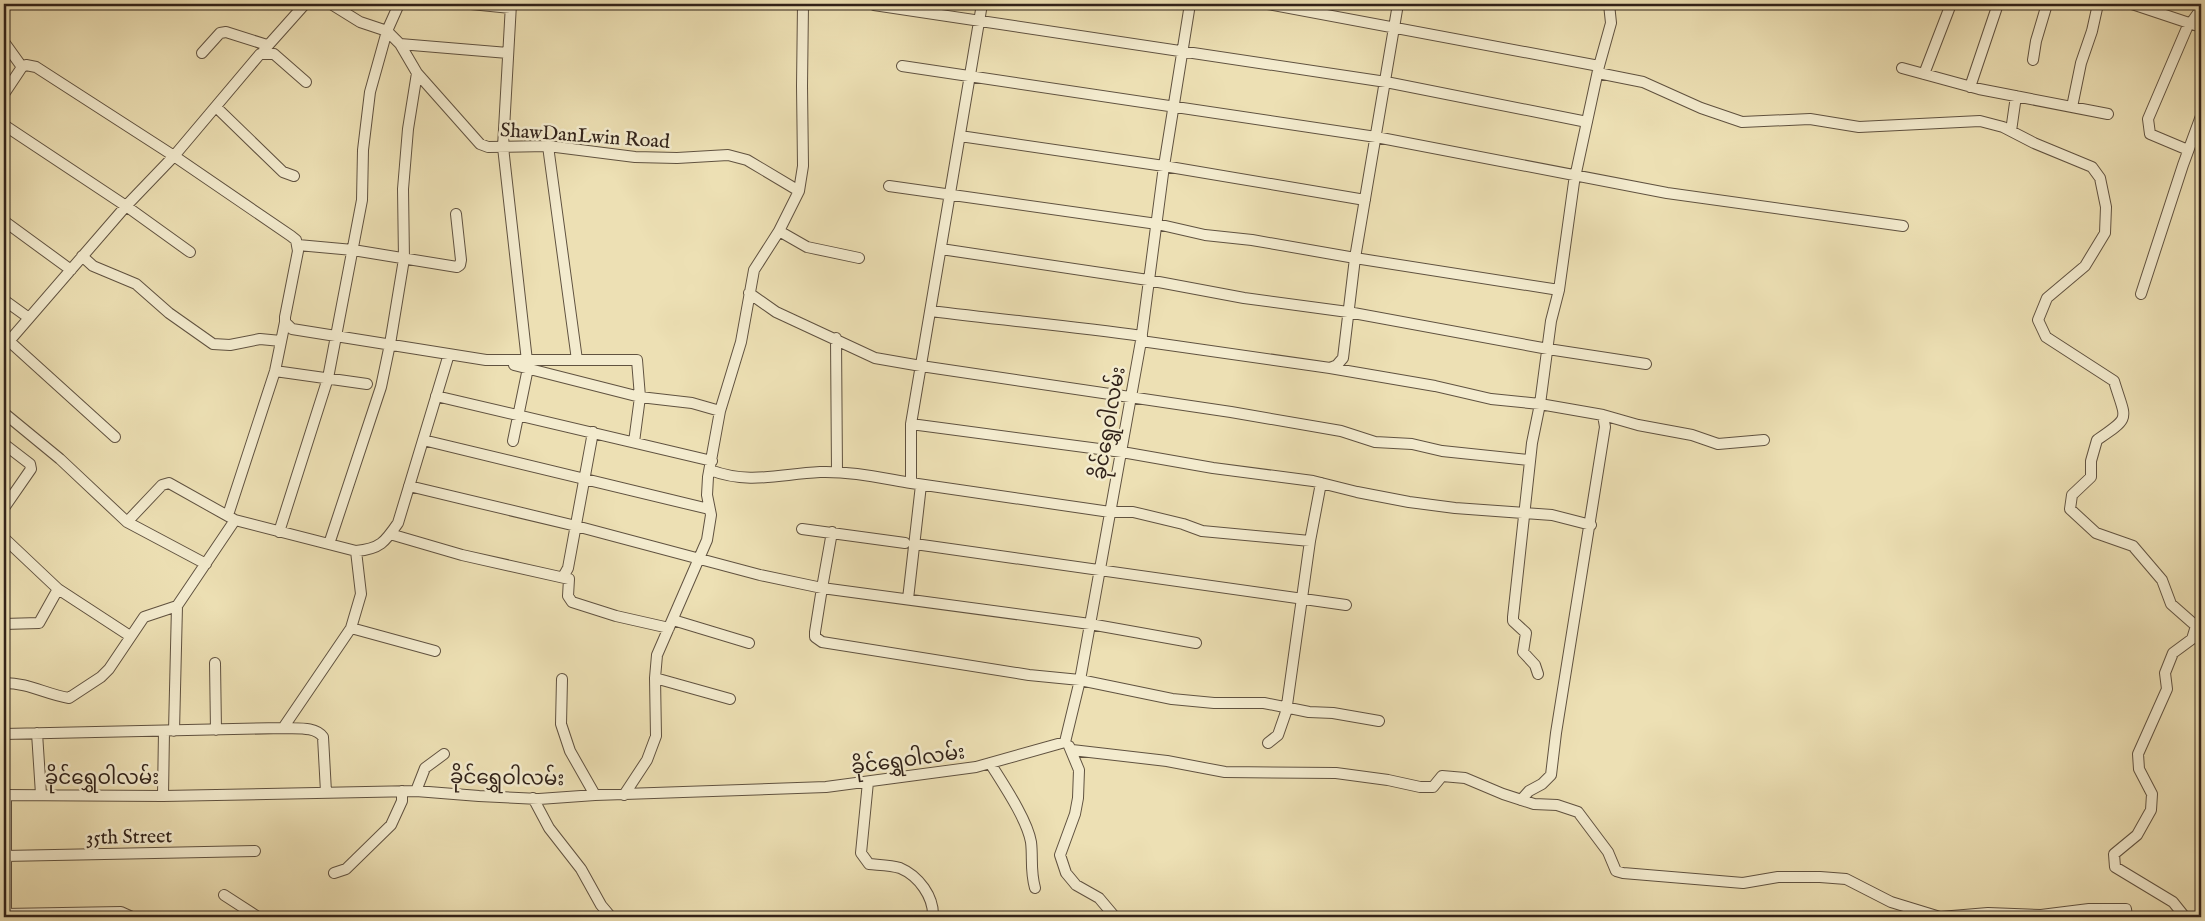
<svg xmlns="http://www.w3.org/2000/svg" width="2205" height="921" viewBox="0 0 2205 921" font-family="'IM FELL English','Noto Sans Myanmar',serif">
<style>
.lines{fill:none;stroke-linecap:round;stroke-linejoin:round}
.minor-casing{stroke:#605240;stroke-width:12}
.minor{stroke:#f3ebce;stroke-width:10}
.labels{text-anchor:middle;stroke-width:5;stroke-linejoin:round;paint-order:stroke}
.street-label{font-size:20px;fill:#312219;stroke:#f3ebce}
</style>
<rect width="100%" height="100%" fill="#ede0b4"/>
<filter id="stains"><feTurbulence type="fractalNoise" baseFrequency=".004" numOctaves="4"/><feColorMatrix values="0 0 0 0 .2 0 0 0 0 .09 0 0 0 0 .02 0 0 0 .5 -.17"/></filter>
<radialGradient id="worn" r=".72"><stop offset=".6" stop-color="#630" stop-opacity="0"/><stop offset="1" stop-color="#630" stop-opacity=".3"/></radialGradient>
<g class="lines">
<defs>
<path id="minor" d="M331,4l29,18 27,9 13,13 17,29 63,71 8,3 60,-1 87,11 42,1 51,-3 19,5 52,31
M471,4l40,4
M511,4l-8,143 24,214
M982,4l-71,420v59l199,29h23l50,12 19,7 108,10
M1268,4l331,62
M2132,4l69,23
M874,5l512,77 201,40
M2191,23l10,-14
M4,42l18,25
M400,44l108,9
M264,50l41,-46
M202,53l18,-20 6,-1 41,13
M2033,60l3,-19 11,-37
M902,66l474,71 291,56 236,33
M1902,68l77,21 129,25
M1598,73l45,9 58,26 41,14 68,-3 49,8 121,-6 23,6 31,16 58,24 8,11 6,29 -1,26 -20,33 -38,32 -9,22 8,17 68,44c12,40 18,35 -17,59l-6,21v16l-19,18 -2,14 26,24 37,13 29,34 9,24 25,22 -4,13 -19,14 -8,20 2,16 -29,65 1,15 13,25 -1,16 -14,25 -23,19 1,13 58,35 12,15
M1924,74l27,-70
M1970,87l28,-83
M4,94l18,-27 4,-2 10,2 138,89 117,80 5,4 2,11 -13,66v5l7,7 194,31h151l3,37 -6,45
M216,107l67,65 11,4
M2072,107l9,-44 11,-32 6,-27
M4,125l122,81 64,46
M2011,131l5,-35
M960,136l204,30 201,34
M548,146l29,214
M2188,150l-38,-16 -2,-15 41,-96
M889,186l268,38 48,11 47,5 103,18 43,-254
M4,221l67,49
M779,231l28,16 52,11
M298,245l55,5 104,17 3,-2 1,-5 -5,-46
M941,249l207,31 96,18 104,14 200,37 98,15
M82,256l11,10 43,18 33,29 44,31 17,1 30,-6 21,2
M749,293l27,19 99,46 46,8 310,46 110,19 34,11 37,2 30,7 87,9
M2141,294l42,-129 18,-49
M4,300l25,18
M931,311c70,9 141,15 211,25
M836,338l1,134
M9,341l106,96
M1141,341l189,27 105,18 56,13 49,5 63,11 35,10 54,10 26,9 46,-4
M4,347l122,-141 48,-50 86,-102h14l32,28
M514,365l126,32 52,6 28,8
M1330,368l7,-3 6,-7 12,-100 204,32 15,-108 25,-116 12,-43 -2,-19
M275,371l92,13
M436,396l276,65
M4,413l56,46 67,63 79,42
M911,424l211,28 91,16 100,13 44,11 52,10 46,6 97,7 39,10
M423,440l286,69
M513,441l15,-73
M4,444l26,20 1,5 -27,39
M710,470c40,15 69,4 110,2 30,-1 61,6 91,11
M409,486l167,40 184,49 62,13 -7,44v5l7,5 207,33 51,5 92,19 42,4h50l45,9 24,1 46,8
M228,515l47,-144 10,-49
M235,520l121,31c24,-2 29,-9 42,-28l51,-169
M127,522l35,-37 7,-2 66,37 -58,86 -3,125
M802,529l103,14
M279,532l49,-154 34,-178 1,-50 7,-58 17,-61 12,-27
M832,532l-10,56 268,36 106,19
M390,534l72,21 107,24 -1,17 4,6 44,14 53,12
M4,538l54,51 72,47
M329,544l52,-157 9,-43 14,-85 -1,-70 5,-60 9,-56
M915,544l431,61
M563,577l5,-9 25,-136
M908,599l13,-114
M673,620l76,23
M4,624l35,-1 19,-34
M351,628l84,23
M215,663l1,67
M1538,674l-3,-9 -12,-13 3,-19 -13,-12v-4l19,-174 8,-39 11,-83 8,-31
M655,678l75,21
M562,679l-1,45 9,27 25,44
M4,683c25,0 41,11 65,15l32,-21 8,-8 35,-52 33,-11
M283,728l68,-100 10,-34 -5,-43
M37,733l4,61
M4,734l279,-6c13,1 32,-2 40,9l3,55
M1268,743l10,-8 8,-23 24,-171 11,-58
M1069,746l10,24 -1,28 -3,16 -15,41 6,18 10,12 23,13 16,19
M1072,750l95,11 58,11 111,1 52,7 32,7h13l9,-11 23,2 38,16 31,10 23,1 21,7 30,40 8,19 7,2 120,10 35,-6h42l26,2 45,23 49,15 48,-4 53,2 48,-6h37l1,8
M990,763c13,21 37,56 41,79 2,16 -1,28 4,46
M868,782l-7,71 8,11c10,1 22,1 31,4 19,8 34,29 33,49
M416,791l9,-23 19,-14
M4,795l159,1 253,-5 63,5 60,3 56,-4 231,-8 150,-20 89,-25 15,-62 61,-339 23,-175 26,-162
M624,795l23,-35 9,-24 -1,-58 2,-23 50,-115 4,-25 -4,-20 1,-18 12,-66 21,-69 13,-72 25,-39 20,-40 4,-25 -1,-80 1,-82
M163,796l1,-65
M533,798l16,30 32,41 20,36 10,12
M1521,800l8,-9 13,-7 9,-9 5,-42 49,-306 -2,-12
M4,856l251,-5
M334,873l12,-4 45,-44 11,-24v-10
M224,895l34,22
M4,914l117,-2 11,5
M6,917v-122"/>
</defs>
<use href="#minor" class="minor-casing"/>
<use href="#minor" class="minor"/>
</g>
<g class="labels">
<g class="street-label">
<text transform="translate(585 135) rotate(4)" y="7">ShawDanLwin Road</text>
<text transform="translate(1108 423) rotate(-80)" y="7">ခိုင်ရွှေဝါလမ်း</text>
<text transform="translate(908 759) rotate(-8)" y="7">ခိုင်ရွှေဝါလမ်း</text>
<text x="102" y="784">ခိုင်ရွှေဝါလမ်း</text>
<text transform="translate(507 777) rotate(1)" y="7">ခိုင်ရွှေဝါလမ်း</text>
<text transform="translate(129 836) rotate(-1)" y="7">35th Street</text>
</g>
</g>
<rect width="2205" height="921" fill="none" stroke="#ede0b4" stroke-width="20"/>
<rect x="5" y="5" width="2195" height="911" fill="none" stroke="#312219" stroke-width="2.5"/>
<rect x="10" y="10" width="2185" height="901" fill="none" stroke="#312219"/>
<rect width="100%" height="100%" filter="url(#stains)"/>
<rect width="100%" height="100%" fill="url(#worn)"/>
</svg>
